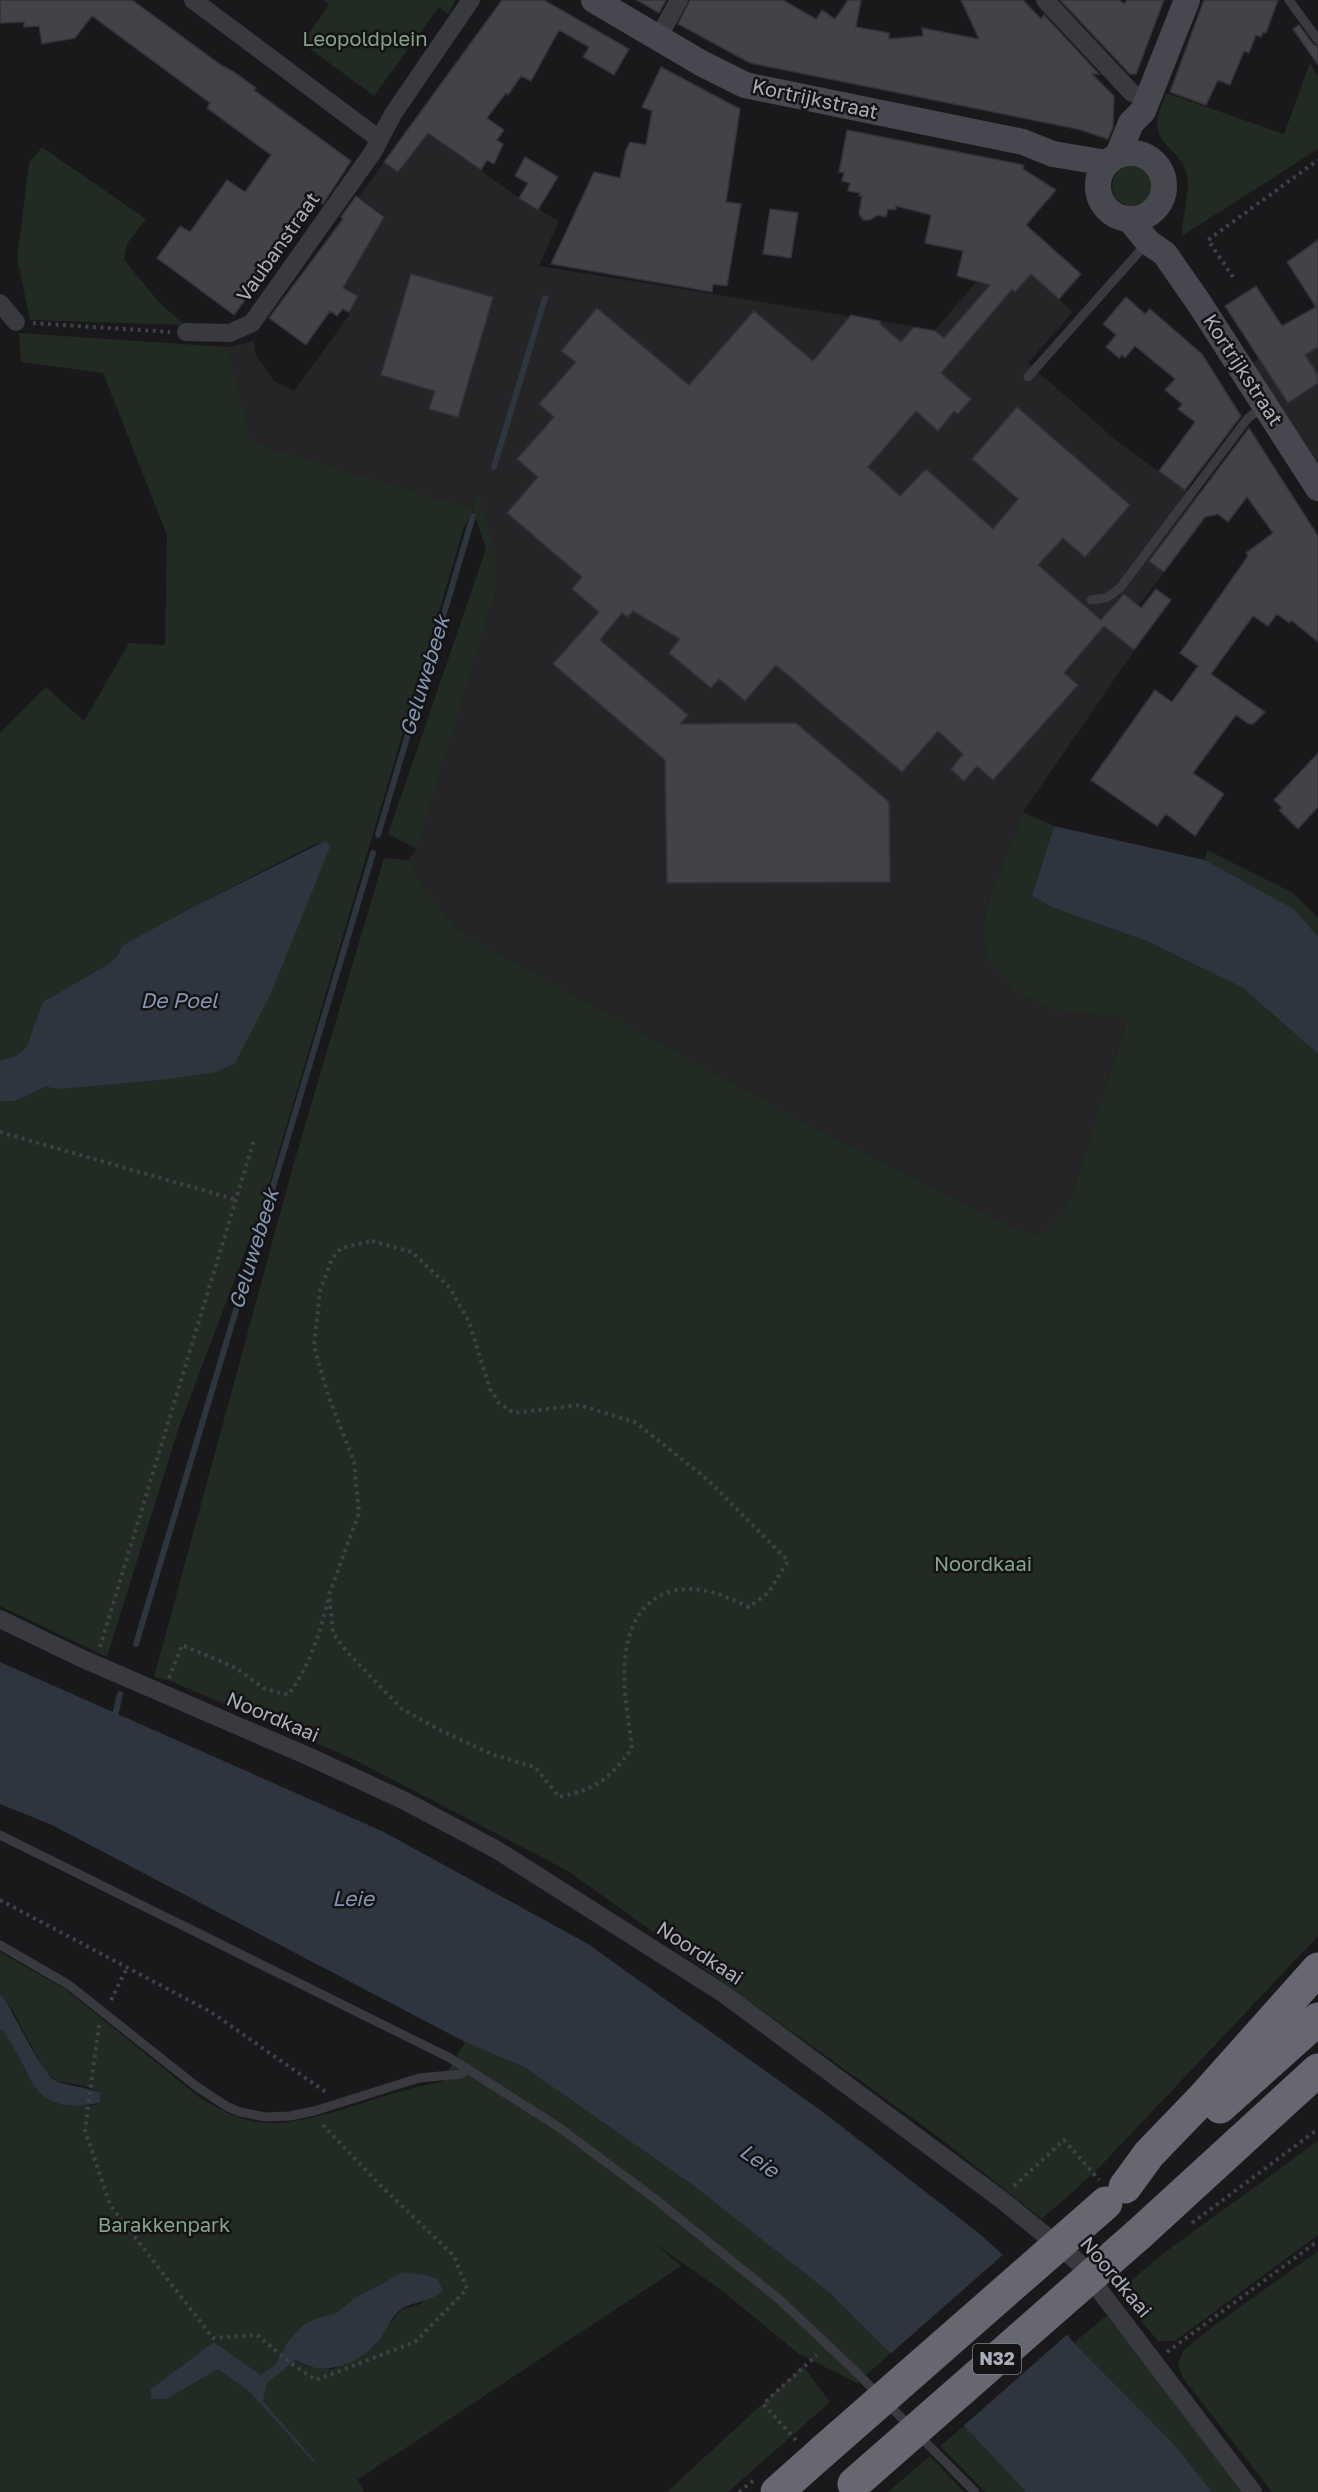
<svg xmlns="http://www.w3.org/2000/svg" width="1318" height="2492" viewBox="0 0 1318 2492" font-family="'Golos Text',sans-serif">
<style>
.built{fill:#252427}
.green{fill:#222a24;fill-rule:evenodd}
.water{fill:#2e353e}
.pier{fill:#19181a}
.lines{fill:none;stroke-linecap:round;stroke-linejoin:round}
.stream{stroke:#2e353e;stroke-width:6}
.building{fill:#434347;stroke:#333236;stroke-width:1.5}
.path{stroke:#3f4146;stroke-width:4;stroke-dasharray:3 4.5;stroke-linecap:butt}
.lane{stroke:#393a3f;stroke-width:9}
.street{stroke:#393a3f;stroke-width:18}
.secondary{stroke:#47484f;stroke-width:26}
.highway{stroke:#666770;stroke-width:33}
.highway-bridge{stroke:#666770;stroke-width:33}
.labels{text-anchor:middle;stroke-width:5;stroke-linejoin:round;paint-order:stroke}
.shield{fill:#141315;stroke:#7e8088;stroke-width:1.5}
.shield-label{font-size:18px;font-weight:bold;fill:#abaeba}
.park-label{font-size:20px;fill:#83a489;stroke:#141315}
.street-label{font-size:20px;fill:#abaeba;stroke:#141315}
.water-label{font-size:21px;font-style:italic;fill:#8397b3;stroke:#141315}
</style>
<rect width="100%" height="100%" fill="#19181a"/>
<path class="built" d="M428,133l91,65 40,23 -20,45 396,64 69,-80 69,62 -45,51 90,79 77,55 -46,63 15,12 -25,33 17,14 -133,193 -32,81 -7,26 73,92 70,8 -58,184 -22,25 -11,6 -11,-3 -85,-40 -156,-80 -325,-180 -36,-44 -14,-27 8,-12 79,-256 -20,-99 -3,17 -221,-68 -24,-95 26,-6 2,14 18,26 20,10 56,-77 -16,-10 51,-88 -26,-19 25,-35 15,10z
M1318,325v148l-68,-109 48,-31z"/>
<path class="green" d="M323,0h133l-8,14 -9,-7 -65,89 -72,-53 27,-38z
M1310,63l8,13v73l-136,87c-1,-20 10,-44 4,-64 -5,-17 -21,-24 -27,-38 -5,-12 3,-29 7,-41l118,41z
M42,147l104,72 -19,25 -3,16 35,42 25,23 -154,-5 -13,-62 12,-95z
M1112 186a20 20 0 1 1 40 0a20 20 0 1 1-40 0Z
M19,333l209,14 24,95 220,67 5,-17 18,54 1,46 -79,257 -29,-15 98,-285 -13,-39 -10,20 -199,672 -85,225 -72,230 -107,-51v-505h15l30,-14 16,2 100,-9 73,-17 37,-69 58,-147 -6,-5 -8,2 -124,64 -68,37 -6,11 -10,9 -59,35 -21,46 -11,10 -16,4v-327l46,-46 38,34 45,-78 36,2 2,-110 -64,-162 -82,-11z
M1023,812l31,14 -22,70 22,12 95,34 94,46 75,66v882l-223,236 -53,47 -109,-86 -365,-262 -217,-113 -183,-78 -14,-3 139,-511 91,-308 25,2 14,27 36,44 325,180 156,80 85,40 11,3 11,-6 22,-25 58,-184 -70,-8 -43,-20 -22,-27 -6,-11 -2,-34 7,-26z
M1207,850l86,43 25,25v19l-24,-28 -89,-49z
M0,1952l65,37 134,108c21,13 43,25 68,26 55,1 118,-33 175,-41l23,-40 59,25 170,119 137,107 60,60 -34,30 -58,-29 -78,-64 -67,-47 27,23 -324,214 8,12h-365v-462h3l11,16 12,27 61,33 12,-2 2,-11 -16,-7 -28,-5 -13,-11 -32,-61 -10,-14 -2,1zM403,2272l24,3 11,4 5,10 -23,15 -19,6 -34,41 -19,11 -15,7 -28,-3 -9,-6 -29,23 -5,18 54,61 -1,2 -66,-74 -31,-21 -22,-11 18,-16 47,33 15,-11 11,-21 30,-25 18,-4 18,-15z
M1318,2141v94l-143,106h-17l-41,-48 44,-38z
M1318,2251v241h-46l-89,-114 -5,-14 5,-13 29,-24z
M1107,2315l137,177h-32l-37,-47 -101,-102z
M803,2366l27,36 -102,90h-61z
M964,2426l62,66h-41l-45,-46z
M930,2456l34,36h-76z"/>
<path class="water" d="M1054,826l151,34 89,49 24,28v117l-75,-66 -94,-46 -95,-34 -22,-12z
M323,842h4l3,5 -59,147 -36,69 -19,9 -55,8 -100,9 -16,-2 -30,14h-15v-41l16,-4 11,-10 16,-44 64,-37 10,-9 6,-11 68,-37z
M0,1662l384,170 204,112 239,171 154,120 22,20 71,88 101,102 37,47h-186l-62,-66 -134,-133 -136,-107 -170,-119 -59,-25 -413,-217 -52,-21z
M2,1995c13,19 38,77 54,86 8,4 34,7 45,12l-1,10c-73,13 -65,-29 -97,-72l-3,-1v-34z
M403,2272l24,3 11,4 5,11c-14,14 -27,10 -42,19 -8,6 -15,22 -22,31 -21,25 -55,38 -83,20l-29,23 -4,18 53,61 -1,2 -66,-73 -31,-22 -52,30h-15v-10l63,-47 47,33 15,-11 11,-21 16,-18 14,-7 18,-4 18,-15z"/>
<path class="pier" d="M1005,2253l65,79 -109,96 -72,-73z"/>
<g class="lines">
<path class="stream" d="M494,467l51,-169
M378,835l95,-319
M136,1644l237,-791
M114,1720l6,-26"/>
</g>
<path class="building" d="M0,0h132l89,65 13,7 22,16 -2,2 97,71 -28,43 -5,-4 -84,115 -77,-57 23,-32 10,6 37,-52 18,12 26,-37 -64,-47 3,-5 -118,-87 -17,22 -33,6 -3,-18 -15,1v-5l-24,1z
M502,0h42l85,49 -15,26 -31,-18 6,-10 -30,-17 -28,51 -10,-5 -13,19 -2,-2 -19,25 17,12 -7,10 6,4 -9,20 -7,-4 -6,10 -53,-37 -30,39 -14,-10z
M637,0h29l-7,13z
M690,0h93l33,19 6,-9 13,9 13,-19h13l-5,27 33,6v6l34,-3 -1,-8 57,11 -18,-39h62l18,19 3,-4 55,59h-7l22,22 -1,31 -5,12 -31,-10 -327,-66 -72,-39z
M1060,0h59l5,4 3,-4h37l-28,74h-6z
M1204,0h74l-12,33 -3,-1 -2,5 -5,-2 -7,18 -5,-2 -14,34 -12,-5 -12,25 -36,-13z
M1299,25l14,19 5,3v18l-25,-36z
M661,67l79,42 -14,93 15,2 -14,82 -14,-2 -1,8 -161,-28 43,-92 26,6 6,-28 4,-8 16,3 6,-34 -10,-4z
M847,130l177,35 -1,4 33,21 -30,35 55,49 -22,25 -28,-25 -16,18 -3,-3 -71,84 30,26 -13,15 -4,-3 -16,20 -22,-20 -48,56 32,29 26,-27 67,60 25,-30 -46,-40 45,-52 113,98 -45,52 -22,-19 -25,27 63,55 23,-26 17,14 15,-19 15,11 -37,50 -30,-24 -40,47 14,12 -85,95 -16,-14 -13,15 -13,-12 12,-15 -25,-23 -36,41 -126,-107 -31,36 -26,-22 -8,9 -42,-35 11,-14 -47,-28 -6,6 -5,-4 -22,27 88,75 -8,9 116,-1 93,79 1,80 -223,1 -2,-123 -112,-96 46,-52 -27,-23 10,-12 -75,-64 31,-36 -21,-18 37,-42 -15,-13 37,-42 -15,-11 36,-43 92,77 65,-74 59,50 38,-46 29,6v3l21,18 13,-15 21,4 9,7 46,-53 -33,-9 6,-25 -38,-8 6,-28 -35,-9v4l-8,-1 -2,8 -8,-2 -8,5h-7l-4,-6 3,-18h-3l1,-3 -12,-2 2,-8 -8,-2 2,-8 -5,-1z
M525,157l33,20 -20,33 -19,-12 9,-15 -13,-7z
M356,196l28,21 -41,71 15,8 -9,16 -6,-3 -6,7 -7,-5 -24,34 -37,-27 74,-99 -2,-2z
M770,209l28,4 -7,45 -28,-4z
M1318,240v107l-13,8 13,20v8l-30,20 -63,-97 31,-20 26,40 34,-19 -29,-45z
M411,274l82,23 -35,120 -29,-8 6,-18 -54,-16z
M1126,297l19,17 5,-5 52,45 39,62 -56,74 -26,-19 36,-49 -17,-13 4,-5 -17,-14 10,-11 -40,-33 -10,12 -3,-3 -3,3 -13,-11 10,-12 -13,-11z
M1249,428l69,108v106l-27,-22 -2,3 -12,-9 -9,12 -15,-10 -42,58 54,38 -12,12h-4l-13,-9 -43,58 31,21 -29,42 -29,-22 -9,12 -66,-46 64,-90 17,12 26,-36 -18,-13 68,-97 -2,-3 27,-20 -26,-36 -19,25 -10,-8 -13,3 -41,55 -15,-11z
M1318,753v54l-20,22 -19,-19 3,-2 -8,-8z"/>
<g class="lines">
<path class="path" d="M1233,277l-25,-37 110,-80
M33,323l137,9
M0,1132l237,68
M372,1241l40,11 38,36 19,34 21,67 9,14 15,10 65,-8 56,17 73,58 80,81 -20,32 -19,14c-12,-5 -25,-12 -38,-15 -52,-13 -83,19 -86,69 -3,28 4,60 7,88 -24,30 -35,40 -73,48l-24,-30 -44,-13 -51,-24 -38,-21 -55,-57 -14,-19 -4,-38 30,-82 -5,-51 -26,-67 -14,-49 6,-55 12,-32 9,-11z
M100,1647l154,-507
M169,1678l13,-33 54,23 29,21 23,6c21,-28 32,-61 40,-95
M0,1900l211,112 116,81
M111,2000l16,-32
M99,2025l-14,105 25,75 103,133 44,-3 35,29 24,16 99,-38 52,-53 -13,-33 -76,-73 -56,-59
M1014,2186l50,-46 35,40
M1192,2223l126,-94
M1167,2352l151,-111
M796,2440l-33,-36 54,-49
M739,2492l14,-11"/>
<path class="lane" d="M1289,0l29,40
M1028,377l118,-133
M1091,600l15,-2 14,-10 128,-170 15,-11
M0,1835l450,223 110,70 94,70 126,102 74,70 121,122
M0,1945l69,40 127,101 30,20 14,6 25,5 25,-1 24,-5 105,-33 42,-4 6,-6"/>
<path class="street" d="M193,0l186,139
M1045,0l87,93 16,5
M658,38l21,-38
M0,303l16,19
M186,332l44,1 22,-10 121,-171 20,-38 78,-114
M0,1619l83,40 227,98 95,44 92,49 227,144 278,206 76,62 175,230"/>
<path class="secondary" d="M594,0l107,63 44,22 278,57 30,12 54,9
M1098 186a33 33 0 1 1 66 0a33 33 0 1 1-66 0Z
M1118,155l13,-32 12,-12 44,-111
M1129,219l19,23 17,12 34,49 119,185"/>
<path class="highway" d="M1220,2107l98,-88
M1125,2187l24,-33 54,-56 115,-129
M1139,2234l179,-164
M777,2492l45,-40"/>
<path class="highway-bridge" d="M822,2452l284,-249
M854,2484l285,-250"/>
</g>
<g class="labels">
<rect class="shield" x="973" y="2344" width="48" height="30" rx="4.5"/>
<g class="shield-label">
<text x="997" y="2365">N32</text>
</g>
<g class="park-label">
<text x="365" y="46">Leopoldplein</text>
<text x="983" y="1571">Noordkaai</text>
<text x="164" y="2232">Barakkenpark</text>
</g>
<g class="street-label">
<text transform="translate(815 99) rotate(12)" y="7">Kortrijkstraat</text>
<text transform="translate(278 247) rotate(-55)" y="7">Vaubanstraat</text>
<text transform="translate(1243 370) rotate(57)" y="7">Kortrijkstraat</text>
<text transform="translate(273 1717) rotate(23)" y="7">Noordkaai</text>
<text transform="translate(700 1953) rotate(33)" y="7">Noordkaai</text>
<text transform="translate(1116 2277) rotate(50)" y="7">Noordkaai</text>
</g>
<g class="water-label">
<text transform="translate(425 676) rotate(-73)" y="7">Geluwebeek</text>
<text x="179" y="1008">De Poel</text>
<text transform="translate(254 1249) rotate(-73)" y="7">Geluwebeek</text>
<text x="353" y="1906">Leie</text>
<text transform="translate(759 2161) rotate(35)" y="7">Leie</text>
</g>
</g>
</svg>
